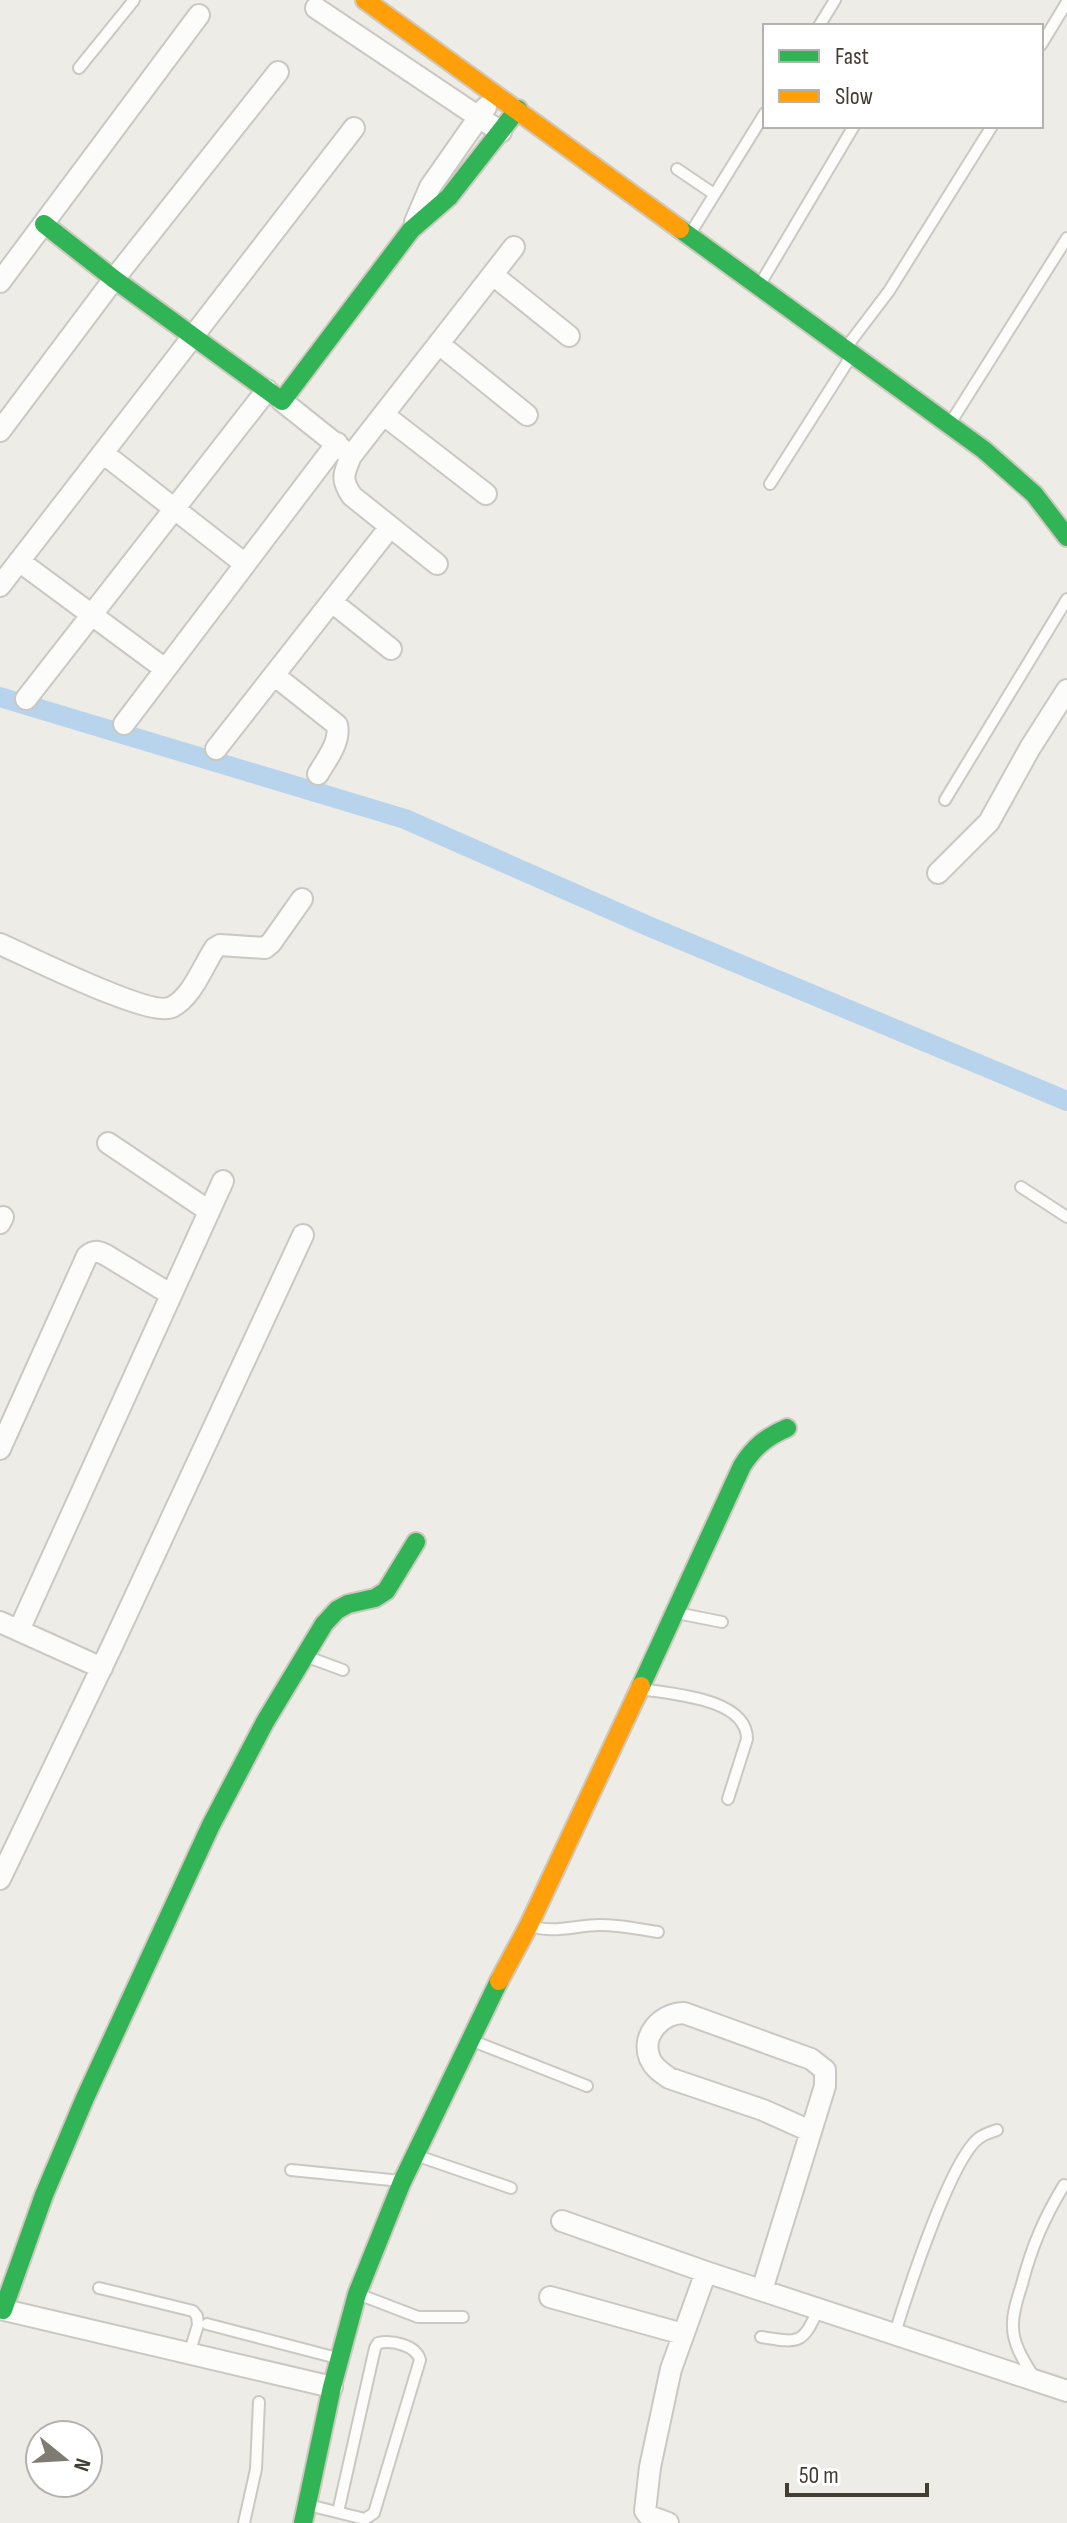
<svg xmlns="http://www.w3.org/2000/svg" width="1067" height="2523" viewBox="0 0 1067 2523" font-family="'Sofia Sans Condensed',sans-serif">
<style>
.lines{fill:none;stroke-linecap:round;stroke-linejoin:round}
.canal{stroke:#b7d4ec;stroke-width:20}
.lane-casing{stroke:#cac8c2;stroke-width:14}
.street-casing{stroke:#cac8c2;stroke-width:24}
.fast-casing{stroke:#cdc9be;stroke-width:22}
.slow-casing{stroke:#cdc9be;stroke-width:22}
.lane{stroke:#fcfcfb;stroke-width:10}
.street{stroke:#fcfcfb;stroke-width:20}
.fast{stroke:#30b455;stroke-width:18}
.slow{stroke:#ff9f0a;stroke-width:18}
</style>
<rect width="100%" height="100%" fill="#eeece6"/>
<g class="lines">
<path class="canal" d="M0,697l405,122 243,107 419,175"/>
<defs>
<path id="lane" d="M819,26l16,-26
M1041,45l26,-43
M79,68l55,-68
M677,169l37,25
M690,234l75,-121
M759,286l95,-160
M845,349l44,-58 103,-165
M951,422l116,-184
M770,484l80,-126
M945,800l122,-201
M1021,1187l46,30
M677,1613l45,9
M305,1656l38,14
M641,1689c30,5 106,9 106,50l-19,60
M531,1926c23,8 45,-1 69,-1 19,0 39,4 58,7
M473,2041l114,45
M418,2156l93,32
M291,2170l110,11
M99,2288l94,23 4,5 1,9 -9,29
M358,2294l60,23h45
M207,2324l130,34
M895,2333c12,-39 55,-173 84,-195 5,-4 12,-6 18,-8
M761,2337c39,6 41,8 58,-29
M1035,2379c-9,-15 -22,-33 -22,-52 -1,-14 5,-30 9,-43 10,-38 22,-66 42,-99
M308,2505l57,14 9,-6 46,-153c-4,-15 -28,-20 -42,-17l-3,5 -37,164
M244,2523l12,-54 3,-67"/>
<path id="street" d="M316,8l185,124
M415,222l15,-35 56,-80
M493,275l76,61
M0,282l199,-267
M439,344l88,71
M282,401l69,55 163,-209
M384,415l102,79
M0,431l114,-152 164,-207
M103,453l142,111
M351,456c-7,17 -11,23 1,40l85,68
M19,561l146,108
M0,586l354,-458
M332,602l59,47
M274,675l63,50c4,17 -11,35 -19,49
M26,699l241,-309
M124,724l213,-281
M216,749l174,-222
M938,873l51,-51 41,-74 37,-58
M0,944c28,12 150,74 172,63 20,-10 31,-41 43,-59l5,-3 45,3 6,-5 31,-44
M108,1143l101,68
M0,1223l3,-6
M0,1449l87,-193c7,-6 11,-5 19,-1l64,39
M0,1622l102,46
M19,1630l204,-449
M0,1879l112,-233 191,-411
M562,2221l144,51 361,119
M762,2290l63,-204v-16l-14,-11 -127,-46c-22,0 -44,22 -34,46 4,9 11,13 19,19l94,32 47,21
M550,2297l133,37
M0,2309l332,78
M668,2523l-19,-7 -4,-5 5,-44 21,-98 35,-97"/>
<path id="fast" d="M44,224l70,55 168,122 129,-171 38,-33 69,-88
M680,229l304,221 50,44 33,43
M641,1686l101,-220c12,-19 24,-29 45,-38
M3,2310l41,-115 41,-97 126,-273 54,-103 59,-98 13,-14 11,-6 27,-6 11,-7 30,-49
M303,2523l29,-136 25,-93 45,-112 97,-201"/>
<path id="slow" d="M365,0l315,229
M499,1981l30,-56 112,-239"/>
</defs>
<use href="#lane" class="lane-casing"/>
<use href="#street" class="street-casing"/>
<use href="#fast" class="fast-casing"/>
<use href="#slow" class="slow-casing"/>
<use href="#lane" class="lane"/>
<use href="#street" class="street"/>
<use href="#fast" class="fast"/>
<use href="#slow" class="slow"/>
</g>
<rect x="763" y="24" width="280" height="104" fill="#ffffff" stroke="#b4b2ae" stroke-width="2"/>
<rect x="779" y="50" width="40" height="12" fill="#30b455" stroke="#b4b2ae" stroke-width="2"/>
<text x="835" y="64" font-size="24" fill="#433e34">Fast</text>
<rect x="779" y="90" width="40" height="12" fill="#ff9f0a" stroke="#b4b2ae" stroke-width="2"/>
<text x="835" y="104" font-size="24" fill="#433e34">Slow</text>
<g transform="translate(64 2459) rotate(108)"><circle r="38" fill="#ffffff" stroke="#b4b2ae" stroke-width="2"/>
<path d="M0-6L14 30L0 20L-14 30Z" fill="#7f7b72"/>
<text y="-12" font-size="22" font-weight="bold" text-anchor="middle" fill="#433e34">N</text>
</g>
<path d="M787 2483v12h140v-12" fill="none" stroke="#433e34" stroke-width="4"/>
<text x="799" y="2483" font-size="24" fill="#433e34" stroke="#ffffff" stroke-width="6" paint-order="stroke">50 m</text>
</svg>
